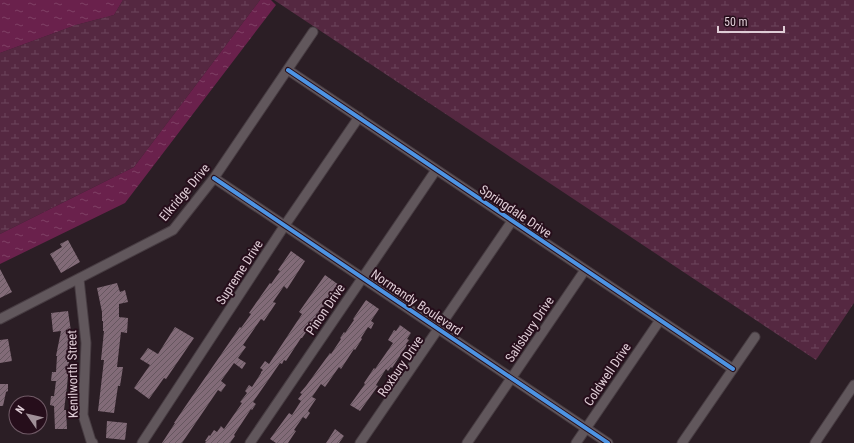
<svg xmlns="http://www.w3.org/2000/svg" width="854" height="443" viewBox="0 0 854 443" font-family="'Roboto Condensed',sans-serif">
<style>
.wetland{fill:url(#wetland-marsh)}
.water{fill:url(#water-ripples)}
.building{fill:url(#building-hatch)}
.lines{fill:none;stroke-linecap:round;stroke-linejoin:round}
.minor-casing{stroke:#473c42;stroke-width:11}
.minor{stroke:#61575c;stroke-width:9}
.cycleway-casing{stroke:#260e1b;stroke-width:6}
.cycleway{stroke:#4d94e3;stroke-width:4}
.labels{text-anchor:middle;stroke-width:4;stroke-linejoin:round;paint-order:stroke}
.street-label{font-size:13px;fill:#dfcdd6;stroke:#260e1b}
</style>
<defs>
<pattern id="wetland-marsh" width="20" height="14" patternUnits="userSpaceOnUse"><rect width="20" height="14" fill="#552841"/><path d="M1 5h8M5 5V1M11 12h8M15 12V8" fill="none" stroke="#6d465c"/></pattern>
<pattern id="water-ripples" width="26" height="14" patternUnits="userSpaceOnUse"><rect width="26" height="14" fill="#6a214c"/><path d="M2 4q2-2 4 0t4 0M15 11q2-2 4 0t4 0" fill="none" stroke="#7f4065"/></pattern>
<pattern id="building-hatch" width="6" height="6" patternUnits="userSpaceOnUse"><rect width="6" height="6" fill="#826b78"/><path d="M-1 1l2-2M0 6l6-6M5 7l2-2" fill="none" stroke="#66575f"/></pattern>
</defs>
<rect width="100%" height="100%" fill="#2b1e25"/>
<path class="wetland" d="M123,0h137l-126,167 -134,67v-181l76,-28 38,-10z
M274,0h580v303l-38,57z"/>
<path class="water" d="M0,0h123l-9,15 -38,10 -76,28z
M260,0h11l5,5 -151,198 -125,61v-30l134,-67z"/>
<path class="building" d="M68,240l12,22 -19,11 -11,-19 12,-7 -2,-3z
M291,251l14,10 -18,28 -3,-3 -11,16 3,1 -12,18 -3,-2 -18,26 3,2 -8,11 8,5 -4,6 -8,-6 -13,18 5,4 -5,7 -3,-2 -36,53h-20l13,-20h-1l15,-22 51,-74 1,1 10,-14 -2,-1 21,-30 1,1 9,-13 -2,-1z
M0,269l12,23 -12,6z
M325,275l14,10 -37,53h-1l-15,23 -2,-1 -2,4 -2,-1 -11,16 -16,23 3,2 -4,6 -1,-1 -17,26 1,1 -5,7h-25l1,-2h-1l4,-6 1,1 4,-6 3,2 4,-6 3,3 18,-26 -2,-1 7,-9 -2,-2 4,-6 3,2 9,-14v-1l2,-2 -3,-2 5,-7 4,3 33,-50 -3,-2z
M117,283l3,9 5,-2 3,12 -9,2v13l9,1 -1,15 -6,-1 -4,35h6l-3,19h-2l-4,27 -16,-2 6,-51h-3l3,-29h-1v-10h-1v-9l-5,-24z
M366,300l13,9 -8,12 3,2 -3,6 -3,-2 -7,11 1,1 -7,11 -1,-1 -13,20 -2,-2 -14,20 -4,-3 -9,13 4,2 -8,12 2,2 -4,6 -3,-2 -9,13 2,1 -8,12h-12l-6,-4 19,-26 3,2 9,-14 -3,-2 4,-5 -2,-1 6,-7 24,-33 1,1 10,-15 -1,-1 4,-6 1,1 9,-13 -1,-1z
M68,311l4,27 -5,24h2l-2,25 -3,23h2l1,19h-12l-1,-23 -4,-1 1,-9h3l2,-15h-5l1,-9h4l1,-16h-1l5,-25 -8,1 -2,-19z
M400,325l11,8 -4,6 2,1 -3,4 1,1 -15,23 -1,-1 -3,4 -2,-2 -10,16 2,1 -18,25 -10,-6 15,-21 -1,-1 10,-15 1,1 18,-26 -5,-3 6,-10 2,1z
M175,327l19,11 -28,41 -2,-1 -15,21 -15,-11 16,-23 -10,-6 8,-11 10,6z
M8,339l4,22 -12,2v-23z
M0,384h8v7l-2,1 -3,14h-3z
M107,421l20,2 -2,17 -19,-2z
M335,429l9,7 -5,7h-13z"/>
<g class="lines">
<defs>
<path id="minor" d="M288,70l445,299
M214,178l394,265
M79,279l7,64 -3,72 8,26 2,2
M0,319l173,-89 41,-52 99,-146
M142,443l143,-218 74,-108
M250,443l186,-273
M360,443l152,-222
M467,443l118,-173
M576,443l84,-123
M682,443l73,-106
M815,443l39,-58"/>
</defs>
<use href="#minor" class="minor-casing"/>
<use href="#minor" class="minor"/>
<defs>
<path id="cycleway" d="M288,70l445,299
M214,178l394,265"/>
</defs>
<use href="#cycleway" class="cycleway-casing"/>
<use href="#cycleway" class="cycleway"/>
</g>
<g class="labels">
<g class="street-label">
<text transform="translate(184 192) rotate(-50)" y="5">Elkridge Drive</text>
<text transform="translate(516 211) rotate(34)" y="5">Springdale Drive</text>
<text transform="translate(239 272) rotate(-57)" y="5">Supreme Drive</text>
<text transform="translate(417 302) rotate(34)" y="5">Normandy Boulevard</text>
<text transform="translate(325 309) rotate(-56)" y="5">Pinon Drive</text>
<text transform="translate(529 329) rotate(-56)" y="5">Salisbury Drive</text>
<text transform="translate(400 366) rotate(-56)" y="5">Roxbury Drive</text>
<text transform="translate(72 374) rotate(-91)" y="5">Kenilworth Street</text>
<text transform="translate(607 374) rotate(-56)" y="5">Coldwell Drive</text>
</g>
</g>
<g transform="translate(28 415) rotate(304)"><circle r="19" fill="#260e1b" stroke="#705a66"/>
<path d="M0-3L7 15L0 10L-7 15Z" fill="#a09098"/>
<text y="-6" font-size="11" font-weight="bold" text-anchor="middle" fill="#dfcdd6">N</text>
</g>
<path d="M718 26v6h66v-6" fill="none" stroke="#dfcdd6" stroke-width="2"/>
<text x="724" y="26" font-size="12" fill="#dfcdd6" stroke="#260e1b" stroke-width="3" paint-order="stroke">50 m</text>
</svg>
